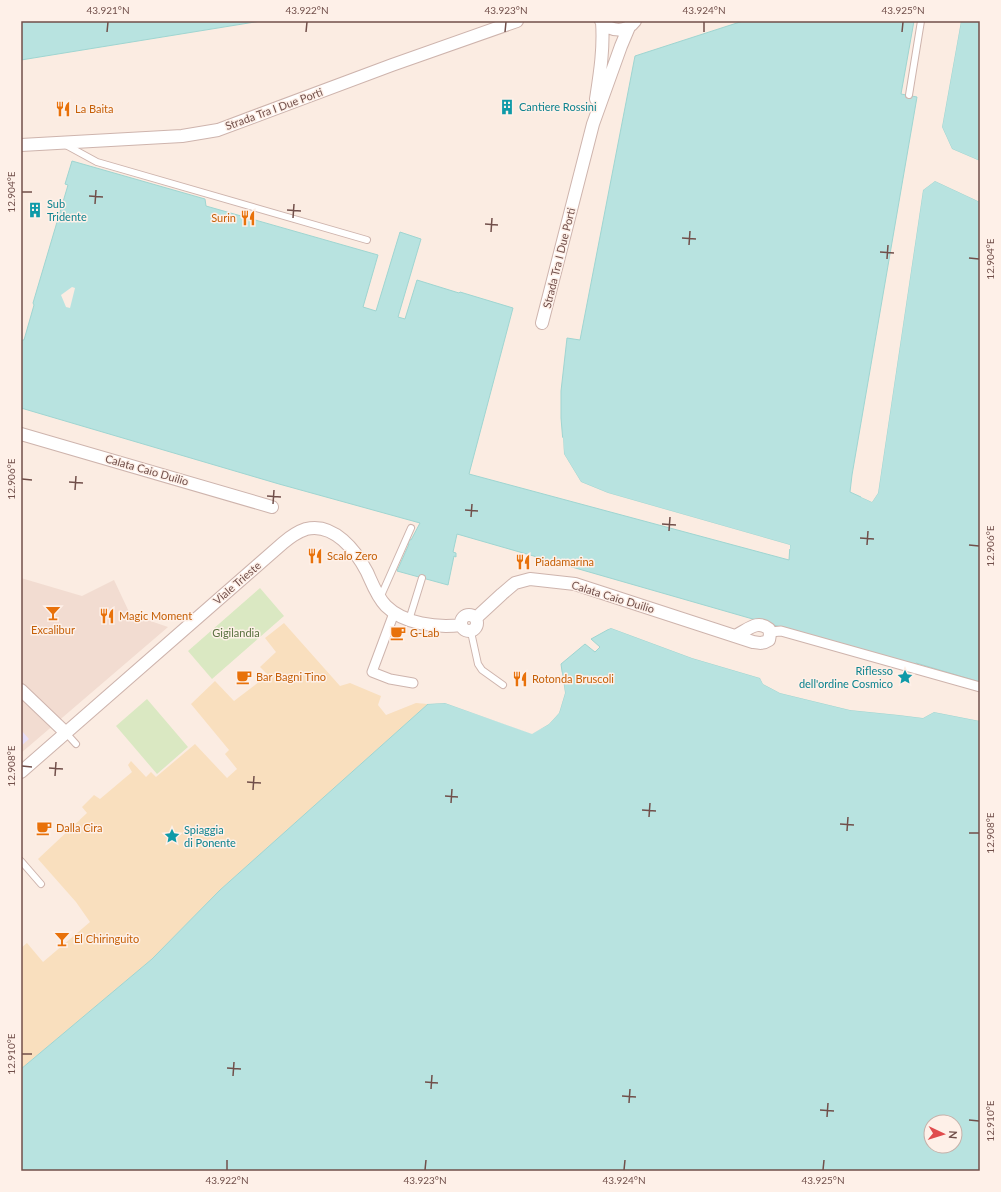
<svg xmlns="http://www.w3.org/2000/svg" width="1001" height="1192" viewBox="0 0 1001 1192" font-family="Lato,sans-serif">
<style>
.residential{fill:#f2dcd1}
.education{fill:#e9dff7}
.green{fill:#dae8c2}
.sand{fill:#f9dfbe}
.water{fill:#b8e3e0;stroke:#9fd5d1;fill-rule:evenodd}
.pier{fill:#fbece2}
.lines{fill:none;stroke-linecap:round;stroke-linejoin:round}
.service-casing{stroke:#ceb4ad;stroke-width:8}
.pedestrian-casing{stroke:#ceb4ad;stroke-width:11}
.minor-casing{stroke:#ceb4ad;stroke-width:14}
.service{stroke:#fff;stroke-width:6}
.pedestrian{stroke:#fff;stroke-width:9}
.minor{stroke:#fff;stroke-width:12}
.ticks{fill:none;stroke:#714f4a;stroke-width:1.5}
.labels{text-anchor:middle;stroke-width:3;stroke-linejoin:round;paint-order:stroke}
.culture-label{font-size:11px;fill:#0d838f;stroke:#fef0e8;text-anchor:start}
.food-label{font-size:11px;fill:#c56008;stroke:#fef0e8;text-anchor:start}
.street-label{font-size:11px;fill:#714f4a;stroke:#fef0e8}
.park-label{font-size:11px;fill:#5a7140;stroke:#fef0e8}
.neatline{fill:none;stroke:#714f4a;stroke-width:1.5}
.ticks-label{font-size:10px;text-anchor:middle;fill:#714f4a}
</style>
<rect width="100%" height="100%" fill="#fbece2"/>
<path class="residential" d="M21,578l61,18 32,-16 16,34 38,13 -147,126z"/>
<path class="education" d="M21,730l8,9 -8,7z"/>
<path class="green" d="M260,588l24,28 -72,63 -24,-28z
M147,699l41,48 -31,27 -41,-48z"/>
<path class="sand" d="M284,623l56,63 10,-3 31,13 -3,9 8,10 30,-12 12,1 -208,186 -68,69 -131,110v-121l6,-5 16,19 47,-40 -14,-20 -38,-43 49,-46 -5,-6 12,-12 6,4 32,-27 -4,-7 3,-4 15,16 5,-5 5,5 39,-33 32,34 10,-9 -12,-15 4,-4 -38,-46 24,-23 19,20 34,-26 -8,-8 16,-15 -11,-14z"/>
<path class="water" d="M21,21h240l-240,39z
M743,21h171l-13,73 16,3 -65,378 -2,17 22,10 6,-9 45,-303 12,-9 45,21v480l-64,-19 -1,3 -58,-17 -400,-115 -4,18 3,1v4l-2,-1 -6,29 -51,-14 12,-27 -2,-1 1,-4 3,1 9,-17 -141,-39 -258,-76v-68h3l10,-35 -1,-2 35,-118 -3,-1 7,-23 133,38 1,7 172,49 -15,52 13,4 24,-79 21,7 -23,78 7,2 12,-39 42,13 1,-1 53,16 -44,166 320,86 1,-15 -182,-52 -27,-11 -17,-28 -3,-36v-27l6,-53 13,2 55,-284z
M961,21h19v140l-28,-12 -10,-22z
M611,628l81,30 68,20 3,6 17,9 70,17 49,5 24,3 11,-6 46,9v450h-959v-102l131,-110 68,-69 208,-186 17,-1 87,30 17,-9 10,-11 6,-20 -4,-29 24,-20 10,8 5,-5 -9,-8zM931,1122h24v24h-24z"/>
<path class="pier" d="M959,21h2l-19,106 10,22 28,12v2l-29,-13 -11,-23z
M933,179h2l45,20v3l-45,-21 -12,9 -45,303 -6,9 -11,-5v-2l10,5 5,-8 45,-302z
M72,287l3,1 -5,20 -4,-1 -5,-12z
M560,436l3,2 1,16 17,28 27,11 182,52v4h-2v-3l-181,-51 -27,-12 -18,-28z
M610,626l83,30 68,20 3,7 16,8 70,17 49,5 23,3 12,-6 46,8v3l-46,-9 -11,6 -24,-3 -49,-5 -70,-17 -17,-9 -3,-6 -68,-20 -81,-30 -3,1 -2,-1z
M560,671l2,2 3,20 -6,20 -10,11 -17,10 -87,-31 -20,1 3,-2 17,-1 86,30 17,-8 9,-11 6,-19z"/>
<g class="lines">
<defs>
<path id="service" d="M909,95l12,-74
M64,144l33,18 270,78
M380,598l31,-70
M409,620l13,-42
M471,632l7,32 4,6 21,15
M66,733l10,11
M21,861l20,23"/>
<path id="pedestrian" d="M394,613l-22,59 18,7 23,4
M770,632l11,-1 199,56"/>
<path id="minor" d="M601,21c10,11 25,12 34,0
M596,99c4,-26 8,-51 6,-77
M21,145l161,-9 36,-6 174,-65 125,-44
M542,323l51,-199 28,-78 8,-19
M21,434l251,73
M461 623a8 8 0 1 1 16 0a8 8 0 1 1-16 0Z
M476,618l26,-24 13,-11 15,-4 45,5 178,58c6,1 10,2 16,-2l1,-6 -1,-5c-12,-10 -21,1 -34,7
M21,690l45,43
M21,772l262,-229c7,-6 14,-11 23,-14 28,-7 50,22 61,43 5,11 10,25 19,34 18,18 51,22 75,19"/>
</defs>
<use href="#service" class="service-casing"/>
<use href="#pedestrian" class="pedestrian-casing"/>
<use href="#minor" class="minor-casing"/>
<use href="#service" class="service"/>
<use href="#pedestrian" class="pedestrian"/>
<use href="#minor" class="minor"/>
</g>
<path class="ticks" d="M107,32l1,-10M306,32l1,-10M505,32l1,-10M704,32v-10M902,32l1,-10M22,192h10M89,196l14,1M95,204l1,-14M287,210l14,1M293,218l1,-14M485,224l13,1M491,232l1,-14M682,238l14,1M689,245l1,-14M880,252l14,1M969,258l10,1M887,259l1,-14M22,479l10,1M69,482l14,1M75,490l1,-14M267,496l14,1M273,504l1,-14M465,510l13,1M471,517l1,-13M662,524l14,1M669,531l1,-14M860,538l14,1M867,545l1,-14M969,545l10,1M22,766l10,1M49,768l14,1M55,776l1,-14M247,782l14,1M253,790l1,-14M445,796l13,1M451,803l1,-14M642,810l14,1M649,817l1,-14M840,824l14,1M847,831l1,-14M969,833h10M22,1054h10M227,1068l14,1M233,1076l1,-14M425,1082l13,1M431,1089l1,-14M622,1096l14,1M629,1103l1,-14M820,1110l14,1M827,1117l1,-14M969,1120l10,1M227,1170v-10M425,1170l1,-10M624,1170l1,-10M823,1170l1,-10"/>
<defs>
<symbol id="building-bare" viewBox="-9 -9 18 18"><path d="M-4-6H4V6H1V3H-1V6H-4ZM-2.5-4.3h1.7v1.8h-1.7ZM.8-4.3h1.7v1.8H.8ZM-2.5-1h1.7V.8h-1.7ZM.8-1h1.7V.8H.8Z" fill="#0f9aa8" stroke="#fef0e8" stroke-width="2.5" paint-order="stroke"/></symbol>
<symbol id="restaurant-bare" viewBox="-9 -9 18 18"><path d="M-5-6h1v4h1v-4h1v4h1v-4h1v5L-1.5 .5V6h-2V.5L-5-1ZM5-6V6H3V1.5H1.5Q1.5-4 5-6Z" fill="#e8710a" stroke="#fef0e8" stroke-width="2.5" paint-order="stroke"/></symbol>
<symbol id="bar-bare" viewBox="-9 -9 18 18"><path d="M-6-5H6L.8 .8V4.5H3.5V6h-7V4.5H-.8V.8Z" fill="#e8710a" stroke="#fef0e8" stroke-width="2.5" paint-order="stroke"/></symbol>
<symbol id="cafe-bare" viewBox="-9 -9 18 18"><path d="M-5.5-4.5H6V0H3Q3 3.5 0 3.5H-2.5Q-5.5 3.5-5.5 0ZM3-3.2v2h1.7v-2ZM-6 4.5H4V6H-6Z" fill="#e8710a" stroke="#fef0e8" stroke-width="2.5" paint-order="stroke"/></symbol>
<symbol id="sight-bare" viewBox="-9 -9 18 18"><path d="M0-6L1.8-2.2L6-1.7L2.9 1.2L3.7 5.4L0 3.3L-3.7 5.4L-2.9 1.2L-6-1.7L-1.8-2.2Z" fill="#0f9aa8" stroke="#fef0e8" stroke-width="2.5" paint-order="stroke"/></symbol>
</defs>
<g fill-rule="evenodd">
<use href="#building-bare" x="496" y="96" width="22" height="22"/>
<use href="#restaurant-bare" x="52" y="98" width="22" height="22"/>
<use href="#building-bare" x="24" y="199" width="22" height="22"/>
<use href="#restaurant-bare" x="237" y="207" width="22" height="22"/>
<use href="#restaurant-bare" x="304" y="545" width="22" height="22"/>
<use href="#restaurant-bare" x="512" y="551" width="22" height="22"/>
<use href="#bar-bare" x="42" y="602" width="22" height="22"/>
<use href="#restaurant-bare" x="96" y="605" width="22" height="22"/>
<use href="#cafe-bare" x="387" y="622" width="22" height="22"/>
<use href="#cafe-bare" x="233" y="666" width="22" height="22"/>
<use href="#sight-bare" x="894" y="666" width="22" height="22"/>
<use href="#restaurant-bare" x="509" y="668" width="22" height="22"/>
<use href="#cafe-bare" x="33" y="817" width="22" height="22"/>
<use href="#sight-bare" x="161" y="825" width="22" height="22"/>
<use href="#bar-bare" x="51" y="928" width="22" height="22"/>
</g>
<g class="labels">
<g class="culture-label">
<text x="519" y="111">Cantiere Rossini</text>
<text x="47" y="208">Sub<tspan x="47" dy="13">Tridente</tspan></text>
<text x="893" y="675" text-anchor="end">Riflesso<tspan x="893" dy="13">dell'ordine Cosmico</tspan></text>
<text x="184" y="834">Spiaggia<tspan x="184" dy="13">di Ponente</tspan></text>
</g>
<g class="food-label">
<text x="75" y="113">La Baita</text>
<text x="236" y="222" text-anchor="end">Surin</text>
<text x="327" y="560">Scalo Zero</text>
<text x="535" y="566">Piadamarina</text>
<text x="119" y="620">Magic Moment</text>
<text x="53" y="634" text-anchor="middle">Excalibur</text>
<text x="410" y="637">G-Lab</text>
<text x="256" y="681">Bar Bagni Tino</text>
<text x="532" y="683">Rotonda Bruscoli</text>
<text x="56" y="832">Dalla Cira</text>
<text x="74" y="943">El Chiringuito</text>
</g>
<g class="street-label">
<text transform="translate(274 109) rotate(-20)" y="4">Strada Tra I Due Porti</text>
<text transform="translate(559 258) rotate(-76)" y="4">Strada Tra I Due Porti</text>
<text transform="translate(147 470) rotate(16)" y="4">Calata Caio Duilio</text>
<text transform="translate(237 583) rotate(-41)" y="4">Viale Trieste</text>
<text transform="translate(613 597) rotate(17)" y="4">Calata Caio Duilio</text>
</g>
<g class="park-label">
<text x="236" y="637">Gigilandia</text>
</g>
</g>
<rect width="1001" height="1192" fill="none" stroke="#fef0e8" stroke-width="44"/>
<g transform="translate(943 1134) rotate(94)"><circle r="19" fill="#fef0e8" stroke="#c6b0a9"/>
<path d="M0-3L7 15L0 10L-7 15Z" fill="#e04c4d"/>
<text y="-6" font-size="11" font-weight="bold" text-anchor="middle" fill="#714f4a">N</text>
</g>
<rect x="22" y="22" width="957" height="1148" class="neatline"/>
<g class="ticks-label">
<text x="108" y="14">43.921°N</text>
<text x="307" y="14">43.922°N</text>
<text x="506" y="14">43.923°N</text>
<text x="704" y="14">43.924°N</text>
<text x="903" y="14">43.925°N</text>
<text transform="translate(11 192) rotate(-90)" y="4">12.904°E</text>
<text transform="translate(990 259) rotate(-90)" y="4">12.904°E</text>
<text transform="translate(11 479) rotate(-90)" y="4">12.906°E</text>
<text transform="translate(990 546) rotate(-90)" y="4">12.906°E</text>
<text transform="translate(11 766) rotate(-90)" y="4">12.908°E</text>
<text transform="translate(990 833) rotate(-90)" y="4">12.908°E</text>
<text transform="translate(11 1054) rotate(-90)" y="4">12.910°E</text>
<text transform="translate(990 1121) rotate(-90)" y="4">12.910°E</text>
<text x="227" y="1184">43.922°N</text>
<text x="425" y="1184">43.923°N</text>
<text x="624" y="1184">43.924°N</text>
<text x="823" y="1184">43.925°N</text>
</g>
</svg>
